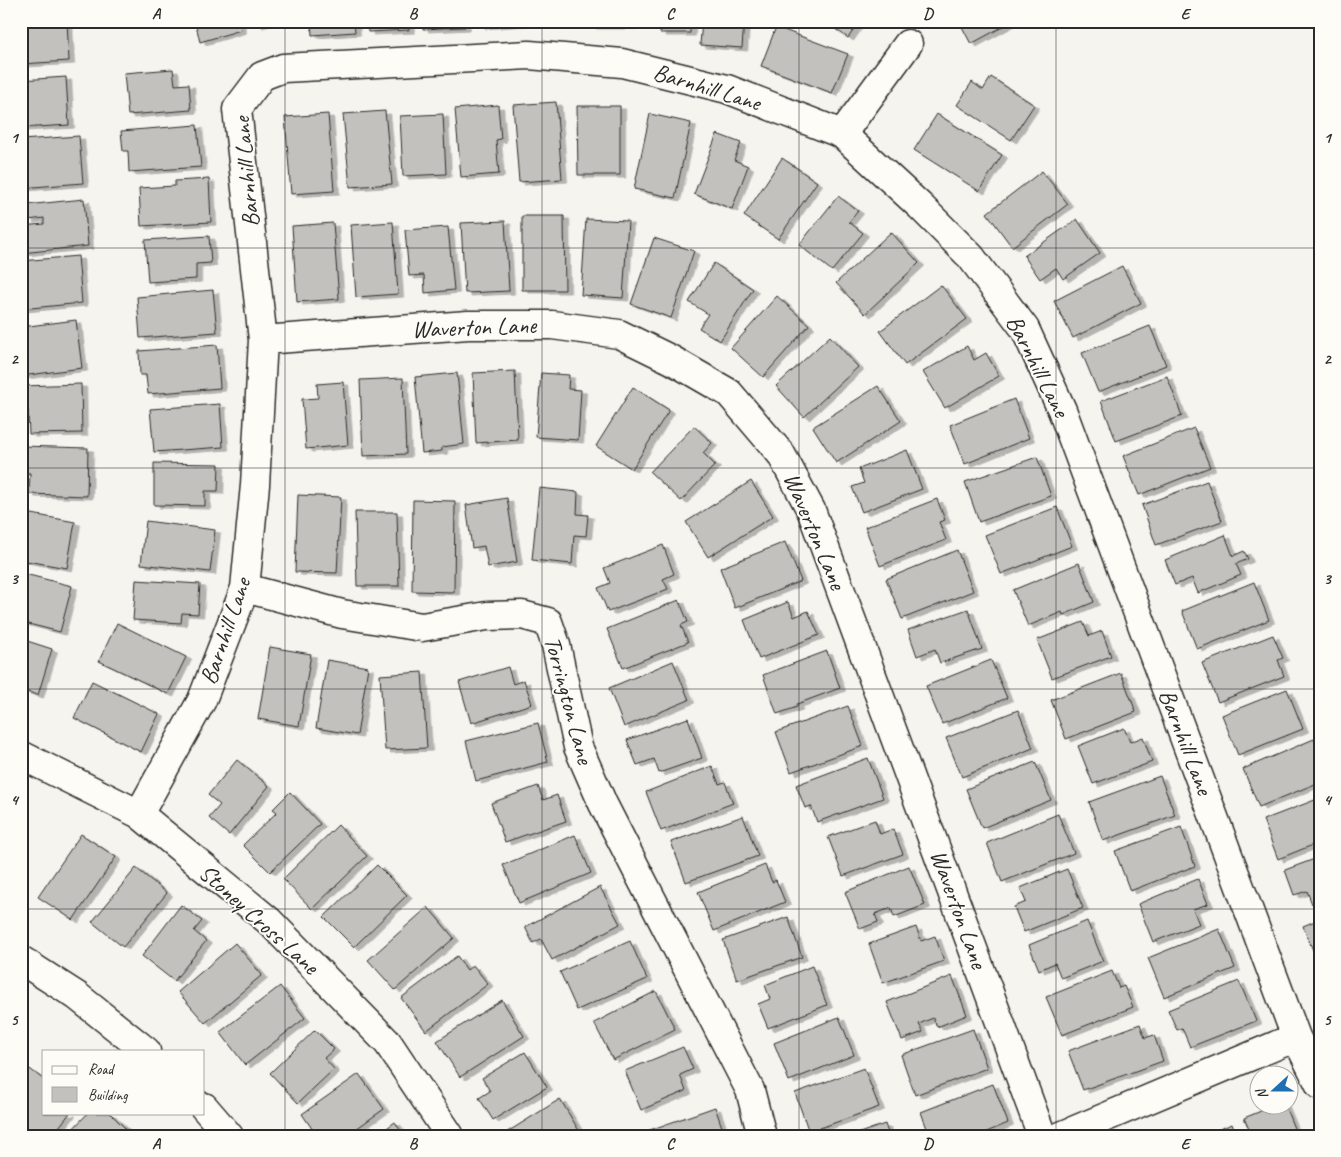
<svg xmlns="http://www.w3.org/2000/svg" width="1341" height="1157" viewBox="0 0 1341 1157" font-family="Caveat,sans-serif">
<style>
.building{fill:#c2c1be;stroke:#2b2b2b;filter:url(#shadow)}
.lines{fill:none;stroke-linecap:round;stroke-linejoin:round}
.minor-casing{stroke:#2b2b2b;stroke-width:31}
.minor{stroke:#fdfcf7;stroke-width:28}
.grid{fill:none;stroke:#2b2b2b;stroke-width:1;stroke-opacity:0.55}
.labels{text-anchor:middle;stroke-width:4;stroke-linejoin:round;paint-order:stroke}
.street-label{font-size:24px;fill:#2b2b2b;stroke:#fdfcf7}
.neatline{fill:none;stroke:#2b2b2b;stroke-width:2}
.grid-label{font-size:16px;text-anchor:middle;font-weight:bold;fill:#2b2b2b}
</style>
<defs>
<filter id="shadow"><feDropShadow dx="5.5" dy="3" stdDeviation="0" flood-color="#0004"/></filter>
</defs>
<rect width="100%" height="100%" fill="#f5f4ef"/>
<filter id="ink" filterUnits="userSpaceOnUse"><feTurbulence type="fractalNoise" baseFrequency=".02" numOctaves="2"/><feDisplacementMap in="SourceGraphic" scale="10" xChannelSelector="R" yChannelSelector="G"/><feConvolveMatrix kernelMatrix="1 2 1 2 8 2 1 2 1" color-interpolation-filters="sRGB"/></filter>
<g filter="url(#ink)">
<path class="building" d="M21,21h46l2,40 -48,3z
M195,21h44l2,9 -41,12z
M256,21h18l-17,4z
M311,21h43l1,11 -43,3z
M367,21h42v9l-41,2z
M423,21h41l1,6 -42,2z
M479,21h43v2l-42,3z
M591,21h40v5h-40z
M660,21h30v12h-30z
M702,21h42l-2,27 -42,-3z
M824,21h36l-12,17z
M959,21h54l-42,23z
M776,27l72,27 -16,39 -71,-27z
M173,69l2,16 14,-1 2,26 -63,5 -4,-42z
M66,77l3,48 -48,3v-48z
M991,77l43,28 -23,35 -54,-35 15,-23 11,8z
M556,102l6,77 -43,3 -6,-77z
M498,105l3,34 -5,1 3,34 -38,3 -6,-68z
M577,106h43v69h-42z
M385,111l7,73 -42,3 -7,-73z
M328,114l6,77 -43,3 -6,-77z
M443,114l3,60 -43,2 -3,-60z
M650,114l41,9 -16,75 -41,-9z
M937,114l65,41 -23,36 -65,-41z
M197,125l4,42 -72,5 -1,-21h-5l-2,-20z
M717,134l24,9 -7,17 14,6 -16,43 -38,-15z
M79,136l4,47 -62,5v-48z
M782,158l35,24 -39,57 -34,-23z
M1042,171l26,33 -56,43 -25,-34z
M209,179l2,43 -70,4 -2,-38 36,-2v-5z
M838,196l20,15 -9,11 14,11 -31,38 -33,-26z
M84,199l4,47 -67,7v-27l23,-2v-6l-16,2 -2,-15z
M522,216h42l1,74h-43z
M586,219l42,2 -5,77 -42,-3z
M1077,219l23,34 -37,26 -7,-11 -16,11 -16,-23z
M505,221l4,70 -44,2 -4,-70z
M393,222l5,72 -42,3 -5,-72z
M333,223l6,76 -42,3 -5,-76z
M448,227l6,63 -29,3 -1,-18 -15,1 -4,-46z
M891,232l28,31 -54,51 -29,-31z
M209,236l2,27 -15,1v15l-48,3 -3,-42z
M654,238l40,13 -23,67 -40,-14z
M78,256l4,47 -61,6v-48z
M714,263l39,26 -33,52 -21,-13 9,-14 -19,-12z
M1122,266l19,37 -68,35 -19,-37z
M941,285l26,34 -62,46 -25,-34z
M213,290l4,42 -77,6 -3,-41z
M777,296l32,29 -46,52 -32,-29z
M76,320l6,48 -61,8v-49z
M1150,326l16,39 -68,27 -16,-39z
M830,336l28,31 -54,50 -28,-31z
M217,345l3,43 -72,6 -2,-19h-6l-1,-24z
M967,346l7,14 12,-7 13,23 -54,32 -22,-36z
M515,371l3,69 -42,3 -3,-70z
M457,373l7,71 -22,3v4l-20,2 -7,-76z
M541,373l28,2 -1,14 13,1 -3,50 -42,-3z
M1167,376l15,40 -66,25 -15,-40z
M403,378l3,76 -43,2 -3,-76z
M343,382l5,63 -42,4 -4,-50 16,-1 -1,-14z
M81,384l1,49 -53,1 -1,-24h-7v-24z
M878,386l23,35 -65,42 -23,-36z
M633,387l36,23 -37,59 -36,-23z
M1014,399l15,39 -64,26 -15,-39z
M220,404l3,43 -69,5 -4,-43z
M694,426l18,17 -9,10 12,12 -34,36 -31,-29z
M1194,428l16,39 -71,28 -16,-39z
M21,446l67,2 -1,48 -58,-2 1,-21 -9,-1z
M907,450l15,39 -60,23 -10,-25 12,-4 -5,-14z
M1037,457l14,39 -72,26 -14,-40z
M154,463l65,1 -1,27h-13v15l-51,-1z
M751,481l22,35 -65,41 -22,-35z
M1207,481l15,40 -66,24 -14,-40z
M539,488l39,4 -1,22 11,1 -2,21 -12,-1 -2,29 -40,-4z
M298,495l43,2 -4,76 -42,-1z
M507,498l10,64 -29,5 -4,-21 -12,2 -6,-43z
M937,499l8,21 -6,2 7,18 -66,26 -15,-39z
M413,500l42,1 -1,91 -42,-1z
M1057,507l15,39 -71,28 -16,-39z
M21,512l54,10 -8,46 -46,-8z
M355,512h42l2,74h-42z
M146,521l69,9 -5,42 -69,-8z
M1225,535l8,21 11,-5 4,8 -12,5 5,11 -43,18 -6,-15 -17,7 -10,-25z
M785,542l16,39 -66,27 -15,-40z
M663,545l11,29 -11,5 5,10 -60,23 -10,-24 12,-5 -6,-15z
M957,550l16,41 -71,28 -16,-40z
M1079,563l15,39 -31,13 -1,-3 -34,14 -15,-36z
M21,573l51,13 -12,46 -39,-10z
M136,580l64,4 -2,30 -16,-1 -1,10 -48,-3z
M1254,582l15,38 -72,29 -15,-38z
M679,600l9,22 -7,3 7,17 -65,26 -16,-39z
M788,602l6,15 14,-6 11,24 -60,24 -15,-39z
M968,609l14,40 -42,14 -5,-14 -18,7 -9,-26z
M1083,622l6,14 13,-5 9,25 -59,22 -15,-38z
M117,623l69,34 -18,37 -69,-33z
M1273,635l10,23 -5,2 6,16 -66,26 -16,-39z
M21,639l31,10 -14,46 -17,-5z
M270,647l41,7 -12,72 -41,-7z
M827,651l13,37 -43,16v3l-20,7 -14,-39z
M327,660l41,7 -11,68 -41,-7z
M991,660l16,38 -65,26 -16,-38z
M673,661l16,39 -65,27 -15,-39z
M508,667l5,17 11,-4 8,24 -61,19 -12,-41z
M422,672l5,76 -42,2 -5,-75z
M1121,673l15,39 -70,27 -15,-39z
M92,681l67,33 -18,38 -67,-34z
M1287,689l16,40 -65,26 -16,-40z
M848,706l15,40 -72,26 -15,-40z
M1018,710l15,38 -71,29 -16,-39z
M688,718l14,40 -43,15 -5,-14 -17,6 -10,-25z
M538,723l10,39 -72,19 -10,-40z
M1124,728l6,14 13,-5 9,25 -59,22 -15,-38z
M1314,739l6,14v29l-61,25 -16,-38z
M868,758l15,40 -66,24 -6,-16 -6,2 -9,-23z
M237,760l32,26 -40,49 -20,-17 11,-13 -12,-10z
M1035,762l16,38 -69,28 -16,-39z
M712,766l7,18 6,-2 8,21 -72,28 -15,-39z
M1160,776l15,39 -72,26 -14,-39z
M538,786l5,14 14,-5 9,26 -61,21 -14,-39z
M290,792l30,32 -50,48 -27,-27 34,-33 -4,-3z
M1320,798v44l-42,17 -15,-39z
M1058,814l16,39 -72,29 -15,-39z
M743,816l15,40 -72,26 -15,-40z
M875,820l5,14 13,-5 10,25 -60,22 -15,-39z
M338,825l29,31 -55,53 -29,-30z
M1181,827l14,39 -65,25 -15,-40z
M81,834l35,23 -43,63 -35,-23z
M575,835l16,38 -72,30 -16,-38z
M1320,857v44l-8,3 -5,-13 -13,4 -9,-25z
M377,865l30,30 -53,52 -30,-30z
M765,865l7,17 4,-2 9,22 -71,29 -16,-39z
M909,866l16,39 -31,12 -3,-9 -16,6 3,8 -18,7 -15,-37z
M136,868l31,25 -44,54 -31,-25z
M1067,869l16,39 -59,24 -10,-25 12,-5 -6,-14z
M1198,879l10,25 -15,5 6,15 -46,18 -15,-38z
M600,887l20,37 -68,36 -11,-21 -8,4 -8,-16z
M181,905l21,16 -8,10 12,10 -32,40 -32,-25z
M428,907l26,31 -59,52 -27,-30z
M788,917l14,40 -65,23 -14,-40z
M1320,919v46h-1l-16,-39z
M1087,921l16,40 -42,17 -6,-15 -16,7 -10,-25z
M916,927l5,14 14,-5 9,25 -61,22 -14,-39z
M1219,929l16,39 -71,29 -16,-39z
M630,941l17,38 -70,31 -17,-38z
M235,943l27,32 -57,48 -27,-31z
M457,956l10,14 6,-5 15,19 -62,47 -25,-33z
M812,966l15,39 -59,23 -10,-24 12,-5 -5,-14z
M1112,971l7,17 5,-2 9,21 -71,28 -16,-38z
M952,976l15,39 -30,12 -4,-9 -14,6 4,8 -21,8 -15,-38z
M1239,981l17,40 -66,26 -8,-19 -5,2 -9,-20z
M280,986l25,32 -60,47 -25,-33z
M656,991l19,38 -62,31 -19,-37z
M502,1000l22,36 -64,41 -23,-36z
M839,1017l15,38 -65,26 -15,-38z
M1140,1024l5,14 9,-3 9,26 -80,29 -15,-39z
M973,1029l14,39 -72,27 -14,-40z
M315,1030l19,19 -10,9 10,11 -36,34 -28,-30z
M683,1047l10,22 -13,6 6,16 -45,19 -16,-39z
M525,1052l22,35 -54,33 -14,-22 11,-7 -8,-13z
M864,1068l15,39 -70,25 -14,-39z
M30,1069l14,11v33h26l-18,23h-31v-56z
M359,1074l25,35 -38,27h-29l-15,-22z
M993,1084l15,39 -31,13h-40l-2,-5 -6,3 -8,-22z
M560,1099l21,35 -2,2h-78z
M1278,1104h6l12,29 -8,3h-36l-8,-18z
M715,1107l10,29h-80l-1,-4z
M88,1113h22l23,23h-67z
M395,1122l9,14h-28z
M885,1124l4,12h-38z
M1232,1124l5,12h-28l-1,-2z"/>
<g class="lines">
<defs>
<path id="minor" d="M842,134l66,-90
M263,340l205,-15h84l67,9 53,26 57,33 52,61 30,56 231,626
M245,588l97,26 80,13 65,-11 35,-1 26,7 8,23 22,102 25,57 25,49 122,237 12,46
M21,755l118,59 130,107 119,122 62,93
M139,814l63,-114 43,-112 10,-103 8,-145 -26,-231 25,-33 21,-8 246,-13 93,8 105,26 115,45 78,72 51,51 54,72 37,81 234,627 24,48
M21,960l56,36 69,55
M204,1107l25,29
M1061,1136l235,-99"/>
</defs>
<use href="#minor" class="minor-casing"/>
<use href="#minor" class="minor"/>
</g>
</g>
<path class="grid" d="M285,21v1115M542,21v1115M799,21v1115M1056,21v1115M21,248h1299M21,468h1299M21,689h1299M21,909h1299"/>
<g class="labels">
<g class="street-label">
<text transform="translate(707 87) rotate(17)" y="8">Barnhill Lane</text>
<text transform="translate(246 172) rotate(-95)" y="8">Barnhill Lane</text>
<text transform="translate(474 327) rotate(-2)" y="8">Waverton Lane</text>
<text transform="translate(1038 366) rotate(63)" y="8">Barnhill Lane</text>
<text transform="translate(815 531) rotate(67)" y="8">Waverton Lane</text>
<text transform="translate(225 631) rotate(-71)" y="8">Barnhill Lane</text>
<text transform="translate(569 700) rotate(75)" y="8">Torrington Lane</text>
<text transform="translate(1186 742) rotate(69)" y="8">Barnhill Lane</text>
<text transform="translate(959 909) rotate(70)" y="8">Waverton Lane</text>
<text transform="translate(259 919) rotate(42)" y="8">Stoney Cross Lane</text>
</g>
</g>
<rect width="1341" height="1157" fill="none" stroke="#fdfcf7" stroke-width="55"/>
<rect x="42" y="1050" width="162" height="65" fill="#fdfcf7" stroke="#a9a8a5"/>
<rect x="52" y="1066" width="25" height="8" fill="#fdfcf7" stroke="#a9a8a5"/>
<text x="88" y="1074" font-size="15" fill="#2b2b2b">Road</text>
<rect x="52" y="1087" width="25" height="15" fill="#c2c1be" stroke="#a9a8a5"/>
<text x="88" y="1100" font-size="15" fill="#2b2b2b">Building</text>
<g transform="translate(1274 1090) rotate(249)"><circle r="24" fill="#fdfcf7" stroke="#a9a8a5"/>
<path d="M0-4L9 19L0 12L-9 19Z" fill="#1f6fb2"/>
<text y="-8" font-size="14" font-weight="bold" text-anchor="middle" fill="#2b2b2b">N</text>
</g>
<rect x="28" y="28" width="1286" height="1102" class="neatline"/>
<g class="grid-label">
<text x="156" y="19">A</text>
<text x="413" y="19">B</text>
<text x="670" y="19">C</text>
<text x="928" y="19">D</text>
<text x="1185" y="19">E</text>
<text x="14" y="143">1</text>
<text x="1327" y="143">1</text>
<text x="14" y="364">2</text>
<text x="1327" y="364">2</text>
<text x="14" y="584">3</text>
<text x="1327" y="584">3</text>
<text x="14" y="805">4</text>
<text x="1327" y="805">4</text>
<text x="14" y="1025">5</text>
<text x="1327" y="1025">5</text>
<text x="156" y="1149">A</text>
<text x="413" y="1149">B</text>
<text x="670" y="1149">C</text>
<text x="928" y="1149">D</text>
<text x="1185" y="1149">E</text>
</g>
</svg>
